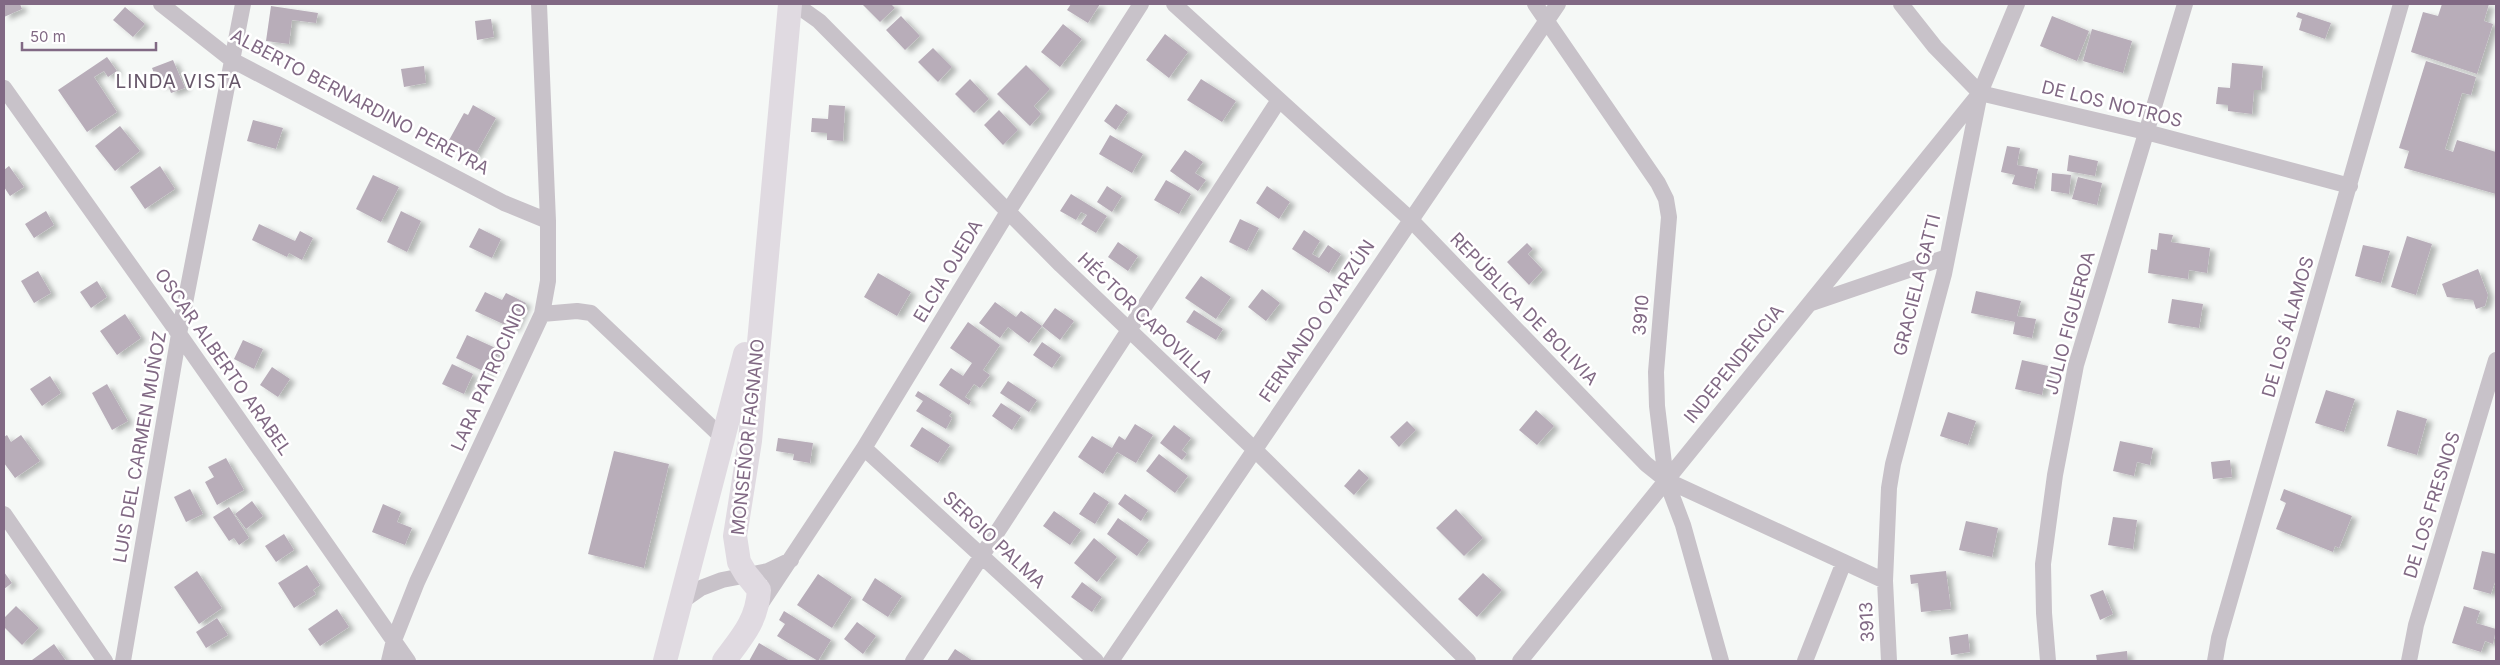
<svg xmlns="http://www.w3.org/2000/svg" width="2500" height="665" viewBox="0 0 2500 665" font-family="Inter,sans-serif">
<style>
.building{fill:#b8adb9;filter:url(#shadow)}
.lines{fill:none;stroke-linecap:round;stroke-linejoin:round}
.street{stroke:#c8c2c9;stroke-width:16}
.secondary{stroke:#e0dae1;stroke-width:24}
.labels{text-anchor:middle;stroke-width:5;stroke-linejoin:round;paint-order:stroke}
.street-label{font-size:18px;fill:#816984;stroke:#fff}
.neighbourhood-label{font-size:19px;letter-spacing:1px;fill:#67576a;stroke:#fff}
</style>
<defs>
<filter id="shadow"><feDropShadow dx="5.5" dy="3" stdDeviation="2.5" flood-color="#0004"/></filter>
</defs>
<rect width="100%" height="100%" fill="#f5f8f6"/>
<path class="building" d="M20,4l2,5 -18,8v-12z
M862,4h29l4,4 -15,14z
M1071,4h29l-12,19 -21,-13z
M2442,4h47l-5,17 9,3 -16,50 -66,-22 12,-40 15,4z
M271,6l47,7 -2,10 -24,-3 -3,24 -23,-3z
M125,7l20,17 -12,13 -20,-17z
M2298,12l33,11 -6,16 -26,-9 3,-11 -6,-2z
M901,16l19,20 -15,14 -19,-20z
M2052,16l37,15 -12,30 -37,-15z
M491,19l3,18 -17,3 -2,-19z
M1063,24l19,15 -22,28 -19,-15z
M2092,29l40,12 -9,32 -40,-12z
M1165,34l23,18 -19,26 -23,-18z
M933,48l19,19 -14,15 -20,-20z
M107,57l10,14 -9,6 -4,-6 -10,6 23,35 -30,20 -29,-42z
M173,60l12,28 -14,5 -4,-10 -8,3 -7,-18z
M2426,61l50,16 -5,18 -9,-2 -17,56 8,3 4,-12 39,12v42l-92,-26 5,-17 -10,-3z
M2232,63l31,3 -2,24h-7l-2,24 -24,-3v-6l-12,-1 2,-17 12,1z
M1026,65l24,24 -16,17 7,8 -11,12 -33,-32z
M424,66l2,17 -22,4 -3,-18z
M970,79l19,20 -15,14 -19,-19z
M1201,79l35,22 -14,21 -35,-22z
M1116,104l12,8 -12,18 -12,-9z
M473,105l23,13 -22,39 -26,-15 16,-29 4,2z
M829,105l16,1 -2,35 -16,-1v-7l-16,-1 1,-14 16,1z
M999,110l19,20 -15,15 -19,-20z
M253,120l30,8 -7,21 -29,-8z
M120,126l20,25 -25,20 -20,-25z
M1110,135l33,19 -11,19 -33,-19z
M2007,146l13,2 -3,17 21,4 -4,20 -22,-5 3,-9 -14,-3z
M1185,150l18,12 -8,11 11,7 -8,11 -28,-20z
M2069,155l29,6 -3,15 -28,-5z
M9,166l15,21 -14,9 -6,-9v-17z
M160,166l15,23 -30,20 -15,-22z
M2052,173l19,2 -2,19 -18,-3z
M373,175l26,12 -18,35 -25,-13z
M2078,177l24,6 -5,22 -25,-6z
M1166,180l25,14 -12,20 -25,-14z
M1107,186l15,10 -10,16 -15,-10z
M1267,186l23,16 -11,17 -23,-16z
M1071,194l36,22 -11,17 -15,-9 6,-9 -6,-3 -5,8 -16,-9z
M46,211l8,14 -20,13 -9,-14z
M401,211l20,10 -14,31 -20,-10z
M1240,219l19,9 -12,23 -18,-9z
M259,224l36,17 5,-10 13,7 -11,22 -13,-7 -2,4 -35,-17z
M479,228l22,11 -9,19 -23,-11z
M1304,230l16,11 -8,13 7,4 9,-13 13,9 -12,19 -37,-24z
M2159,233l14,2 -2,7 39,6 -3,25 -18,-3 -1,9 -40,-6 3,-24 6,1z
M2407,236l25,8 -16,51 -25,-8z
M1118,242l20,14 -10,15 -20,-14z
M1527,243l6,6 -5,5 15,16 -14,15 -22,-23z
M2363,245l27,6 -9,32 -26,-7z
M2478,269l10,26 -3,11 -9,3 -3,-9 -26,-3 -5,-13z
M38,271l13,22 -17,10 -13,-22z
M878,273l33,19 -14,24 -33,-19z
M1201,276l30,21 -15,22 -31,-21z
M97,281l10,16 -16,11 -11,-16z
M1262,289l18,14 -14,18 -18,-14z
M1976,291l45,10 -4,15 19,3 -4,19 -19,-4 2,-12 -44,-9z
M485,292l17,8 4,-7 20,10 -12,26 -39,-18z
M2172,299l31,5 -4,24 -31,-5z
M995,302l21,15 5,-6 21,15 -13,17 -21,-16 -8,11 -21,-15z
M1055,308l19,13 -14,19 -18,-14z
M1194,310l29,19 -7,11 -30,-18z
M125,314l16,24 -24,17 -17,-24z
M968,322l32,23 -17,25 7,5 -10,13 -6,-4 -9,13 6,4 -2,4 -30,-20 12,-17 12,8 9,-13 -22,-15z
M467,335l33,15 -11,24 -33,-16z
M243,340l20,9 -9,20 -20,-10z
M1042,342l19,13 -9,13 -19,-13z
M2022,360l26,6 -6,29 -27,-6z
M452,364l21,10 -9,20 -22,-10z
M272,367l18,12 -12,18 -18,-12z
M50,376l11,17 -19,13 -12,-17z
M1008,381l29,19 -8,12 -29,-19z
M107,384l21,37 -16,9 -20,-37z
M2326,390l29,9 -11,33 -29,-9z
M918,391l34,21 -3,4 3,2 -6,11 -30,-18 7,-10 -8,-5z
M1001,403l20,13 -9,14 -20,-14z
M1536,410l18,16 -17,19 -18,-15z
M2397,410l30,9 -10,36 -30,-9z
M1948,412l28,9 -8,24 -28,-9z
M1407,421l9,9 -17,17 -9,-10z
M1135,424l18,11 -17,28 -19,-11 -14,22 -25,-17 14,-21 20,12 7,-12 6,4z
M1174,425l17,13 -9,12 5,4 -5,6 -22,-17z
M922,427l28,18 -12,18 -28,-17z
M7,435l4,7 10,-7 19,26 -25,17 -11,-15v-26z
M778,438l35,5 -3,20 -17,-3 1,-6 -18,-3z
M2120,441l33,7 -3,17 -13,-3 -3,14 -21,-5z
M614,451l55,13 -25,104 -56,-14z
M1159,454l29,22 -13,17 -29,-22z
M226,458l18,32 -27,15 -12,-23 9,-5 -6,-10z
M2230,460l2,17 -19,2 -2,-17z
M1359,469l10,9 -15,17 -10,-9z
M190,489l13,25 -17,8 -12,-25z
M2284,489l68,27 -13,32 -4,-2 -2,6 -57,-23 10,-26 -6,-3z
M1094,492l15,10 -14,22 -16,-10z
M1125,494l23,16 -7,11 -23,-17z
M252,501l11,15 -17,13 -11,-15z
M383,504l18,8 -4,10 15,6 -7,17 -33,-13z
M229,507l20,31 -10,7 -5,-7 -5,3 -16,-24z
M1456,509l27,29 -19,18 -28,-28z
M1054,511l27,19 -11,15 -27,-19z
M2113,517l24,3 -4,29 -25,-4z
M1118,518l31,22 -12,16 -30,-22z
M1966,521l32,7 -6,29 -33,-7z
M284,534l10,16 -18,12 -11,-16z
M1094,538l23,19 -20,25 -23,-19z
M2482,551l14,3v25l-5,15 -18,-5z
M307,565l13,20 -7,5 3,4 -22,14 -16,-25z
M197,571l25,37 -23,16 -25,-37z
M1946,571l5,38 -30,3 -3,-29 -7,1 -1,-9z
M4,572l8,11 -8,6z
M1483,573l19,17 -25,27 -19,-18z
M818,574l34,23 -20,31 -35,-23z
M875,578l27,18 -14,21 -26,-17z
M1082,582l20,15 -10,15 -21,-15z
M2103,590l10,24 -13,6 -10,-25z
M16,606l23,22 -17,17 -18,-18v-9z
M2464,606l16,5 -4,12 20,6 -3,15 -8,-3 -4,11 -29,-9z
M337,609l12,18 -29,19 -12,-17z
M784,611l47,29 -13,21 -41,-25 8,-12 -6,-4z
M217,618l11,17 -22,13 -10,-16z
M857,622l19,14 -13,18 -19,-15z
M1968,634l2,18 -19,3 -2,-18z
M759,643l17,10 14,8h-41z
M54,644l12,17h-33l-1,-1z
M955,649l18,12h-26z
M2127,651l1,10h-31l-1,-6z"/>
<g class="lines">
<path class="street" d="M161,4l71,56 272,143 44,18
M795,4l24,17 242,244 193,184 214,212
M1174,4l236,215 236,245 20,16 219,101
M1535,4l123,179 8,16 3,18 -13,155 1,34 9,74 17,45 38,136
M1901,4l34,43 45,46 166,39 204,54
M4,88l175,246 229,327
M1809,304l138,-47
M542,314l35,-3 14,2 133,126
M864,448l232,213
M4,514l101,147
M681,602l20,-14 21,-8 46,-9 23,-11
M758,608l106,-160 145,-238 132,-206
M123,661l56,-327 64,-330
M389,661l5,-21 23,-58 125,-268 6,-33v-60l-9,-217
M913,661l366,-561
M1111,661l447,-657
M1520,661l460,-568
M1805,661l39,-99
M1889,661l-4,-80 4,-93 4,-24 51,-190 36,-181 37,-89
M2048,661l-4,-48 -1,-49 12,-89 21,-110 109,-361
M2215,661l4,-23 182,-634
M2409,661l7,-36 80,-265"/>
<path class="secondary" d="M665,661l80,-307
M724,661c18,-24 33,-40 35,-71l-13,-16 -7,-12 -4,-26 15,-95 40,-437"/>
</g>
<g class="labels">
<g class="street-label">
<text transform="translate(360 102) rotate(28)" y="6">ALBERTO BERNARDINO PEREYRA</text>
<text transform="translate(2112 104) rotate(14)" y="6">DE LOS NOTROS</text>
<text transform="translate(948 271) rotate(-59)" y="6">ELCIA OJEDA</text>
<text transform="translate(1917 285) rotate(-76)" y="6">GRACIELA GATTI</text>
<text transform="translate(1524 309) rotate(46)" y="6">REPÚBLICA DE BOLIVIA</text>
<text transform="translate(1641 315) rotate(-85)" y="6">3910</text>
<text transform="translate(1145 318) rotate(44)" y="6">HÉCTOR CAPOVILLA</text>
<text transform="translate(1317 321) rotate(-56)" y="6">FERNANDO OYARZÚN</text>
<text transform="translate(2070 323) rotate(-75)" y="6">JULIO FIGUEROA</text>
<text transform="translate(2288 327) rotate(-74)" y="6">DE LOS ÁLAMOS</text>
<text transform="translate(223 362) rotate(55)" y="6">OSCAR ALBERTO ARABEL</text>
<text transform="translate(1734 364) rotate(-51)" y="6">INDEPENDENCIA</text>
<text transform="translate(489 377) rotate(-66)" y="6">LARA PATROCINIO</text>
<text transform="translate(748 437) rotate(-84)" y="6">MONSEÑOR FAGNANO</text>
<text transform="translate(140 447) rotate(-80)" y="6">LUIS DEL CARMEN MUÑOZ</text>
<text transform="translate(2432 505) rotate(-73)" y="6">DE LOS FRESNOS</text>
<text transform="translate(994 540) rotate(43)" y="6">SERGIO PALMA</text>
<text transform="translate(1867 622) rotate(-93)" y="6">3913</text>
</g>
<g class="neighbourhood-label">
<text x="179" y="88">LINDA VISTA</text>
</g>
</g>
<rect width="2500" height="665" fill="none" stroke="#816984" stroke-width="10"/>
<path d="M22 42v8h134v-8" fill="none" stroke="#816984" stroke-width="2.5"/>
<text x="30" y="42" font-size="15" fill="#816984" stroke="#ffffff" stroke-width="4" paint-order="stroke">50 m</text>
</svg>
